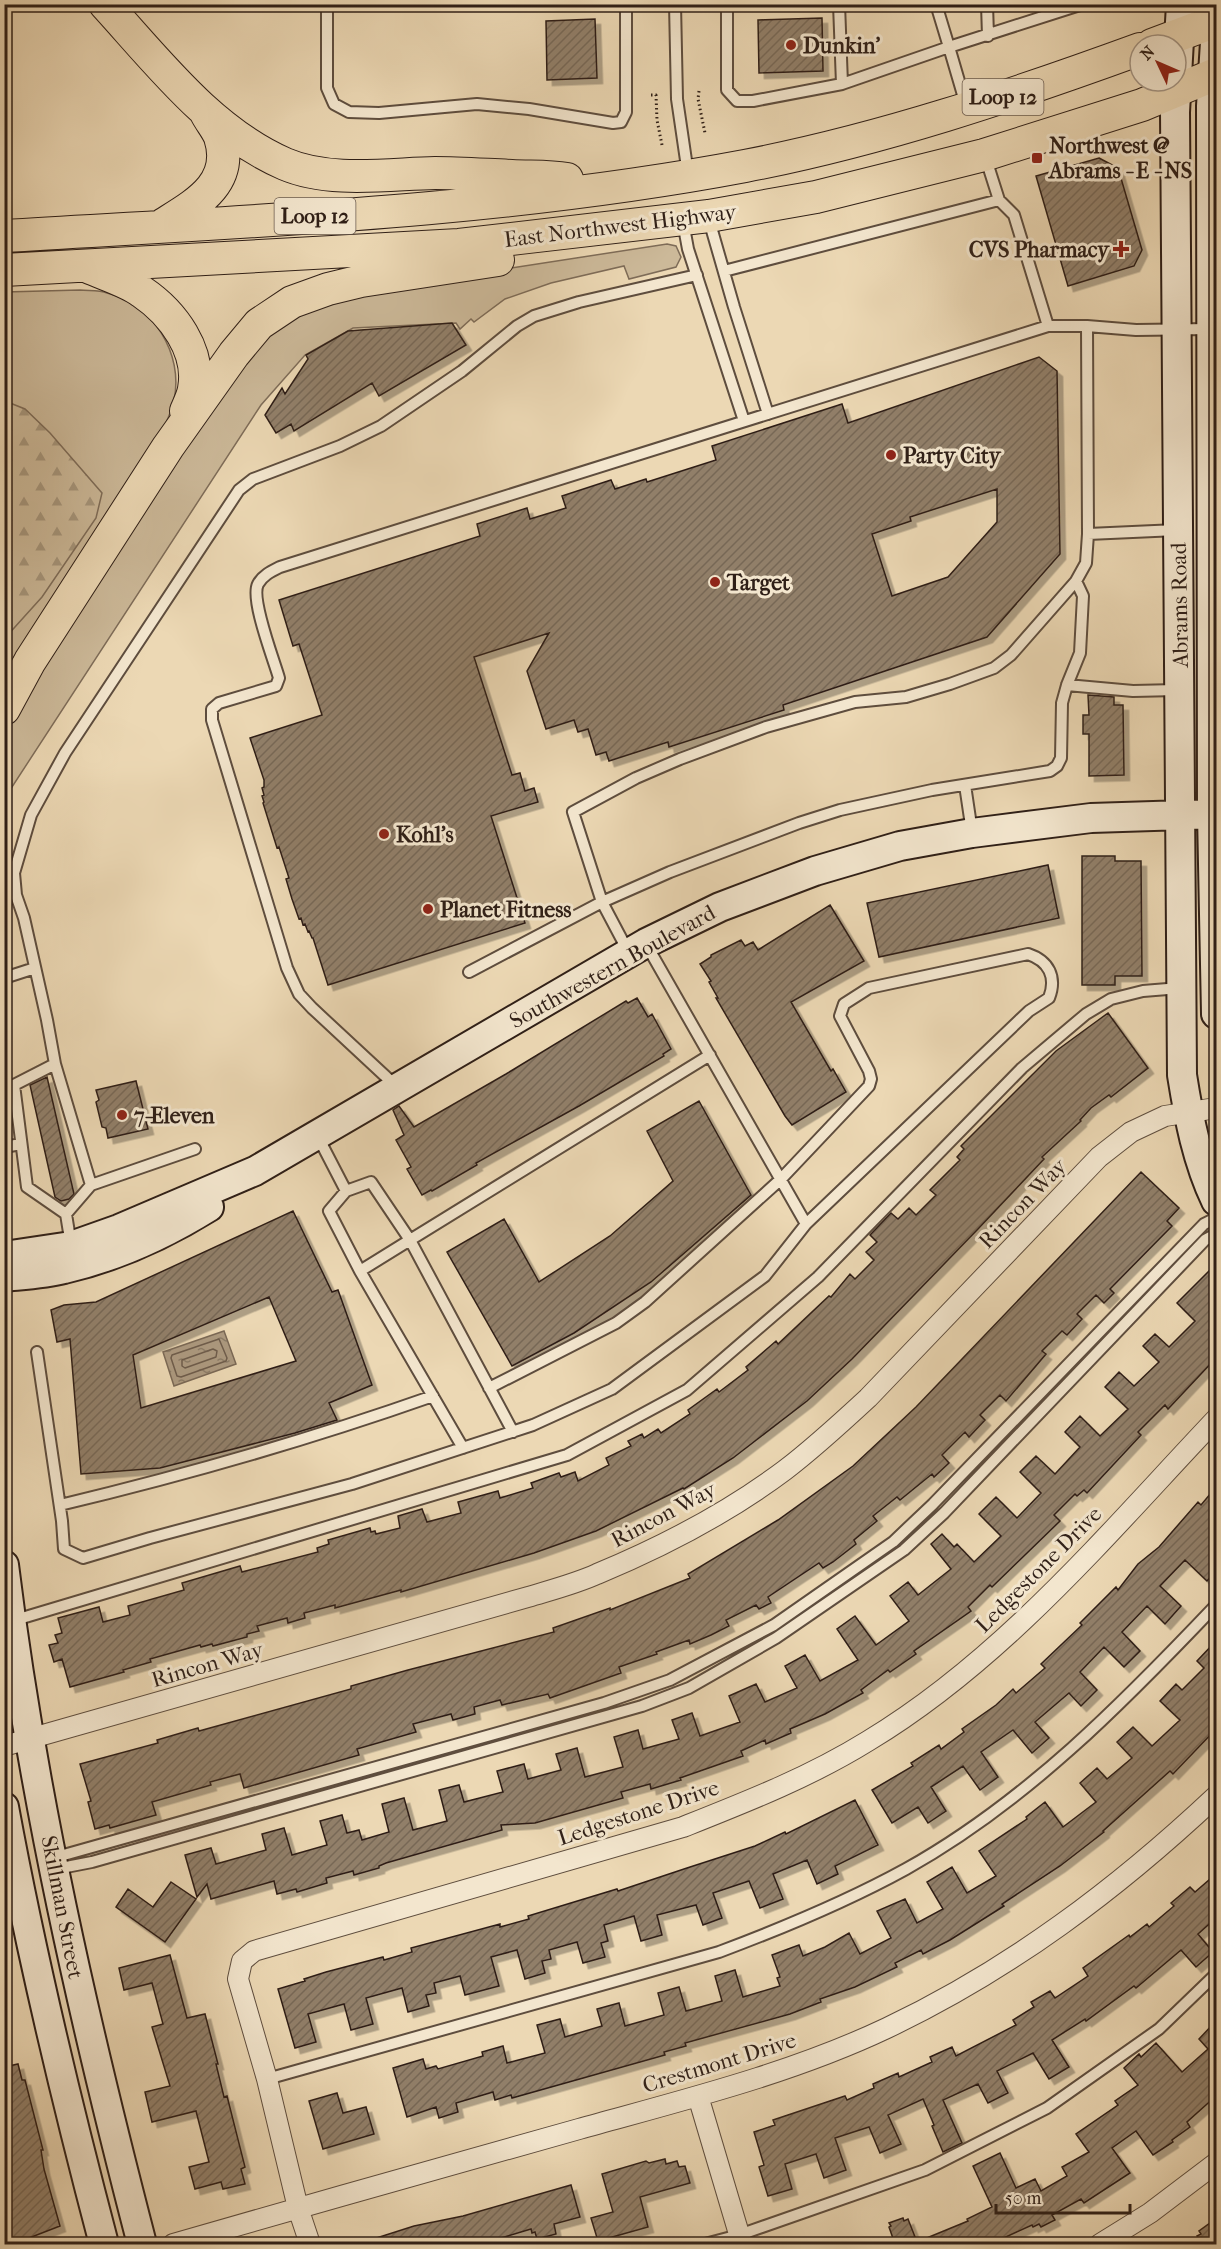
<svg xmlns="http://www.w3.org/2000/svg" width="1221" height="2249" viewBox="0 0 1221 2249" font-family="'IM FELL French Canon',serif">
<style>
.grass{fill:#ccb999;stroke:#7e6c58;stroke-width:1.5}
.forest{fill:url(#forest-firs);stroke:#7e6c58;stroke-width:1.5}
.water{fill:url(#water-ripples);stroke:#7a6855;stroke-width:1.5}
.lines{fill:none;stroke-linecap:round;stroke-linejoin:round}
.shore{stroke:#6e5c4b;stroke-width:1.5}
.building{fill:url(#building-hatch);stroke:#2f1f17;stroke-width:1.5;fill-rule:evenodd;filter:url(#shadow)}
.lane-casing{stroke:#5e4d3e;stroke-width:14}
.street-casing{stroke:#5e4d3e;stroke-width:22}
.secondary-casing{stroke:#2f1f17;stroke-width:32}
.primary-casing{stroke:#2f1f17;stroke-width:34}
.path{stroke:#2f1f17;stroke-width:3;stroke-dasharray:1.5 3;stroke-linecap:butt}
.lane{stroke:#f3e6ce;stroke-width:10}
.street{stroke:#f3e6ce;stroke-width:20}
.secondary{stroke:#f3e6ce;stroke-width:28}
.primary{stroke:#ecd8b4;stroke-width:32}
.poi-dot{fill:#8f2418;stroke:#f3e6ce;stroke-width:2}
.labels{text-anchor:middle;stroke-width:6;stroke-linejoin:round;paint-order:stroke}
.shield{fill:#f3e6ce;stroke:#6a5b4e;stroke-width:1.5}
.shield-label{font-size:21px;font-weight:bold;fill:#2f1f17}
.poi-label{font-size:22px;font-weight:bold;fill:#2f1f17;stroke:#f3e6ce;text-anchor:start}
.street-label{font-size:22px;fill:#2f1f17;stroke:#f3e6ce}
</style>
<defs>
<pattern id="forest-firs" width="22" height="20" patternUnits="userSpaceOnUse" patternTransform="scale(1.5)"><rect width="22" height="20" fill="#ccb999"/><path d="M5 1l3.5 6h-7zM16 11l3.5 6h-7z" fill="#a6967c"/></pattern>
<pattern id="water-ripples" width="26" height="14" patternUnits="userSpaceOnUse" patternTransform="scale(1.5)"><rect width="26" height="14" fill="#ac997f"/><path d="M2 4q2-2 4 0t4 0M15 11q2-2 4 0t4 0" fill="none" stroke="#8c7c67"/></pattern>
<pattern id="building-hatch" width="6" height="6" patternUnits="userSpaceOnUse" patternTransform="scale(1.5)"><rect width="6" height="6" fill="#917f69"/><path d="M-1 1l2-2M0 6l6-6M5 7l2-2" fill="none" stroke="#776755"/></pattern>
<filter id="shadow"><feDropShadow dx="5.5" dy="5.5" stdDeviation="0" flood-color="#0004"/></filter>
</defs>
<rect width="100%" height="100%" fill="#ecd8b4"/>
<filter id="stains"><feTurbulence type="fractalNoise" baseFrequency=".00333" numOctaves="4"/><feColorMatrix values="0 0 0 0 .2 0 0 0 0 .09 0 0 0 0 .02 0 0 0 .5 -.17"/></filter>
<radialGradient id="worn" r=".72"><stop offset=".6" stop-color="#630" stop-opacity="0"/><stop offset="1" stop-color="#630" stop-opacity=".3"/></radialGradient>
<path class="grass" d="M667,244l9,2 5,11 -5,10 -47,12 -5,-13 -73,17 -46,16 -31,23 -3,-3 -11,10 -4,-6 -103,5 -48,27 -44,50 -251,385 -5,20v-91l239,-368 59,-45 98,-21z
M80,290c9,1 19,0 27,3 46,11 77,61 67,107 -1,8 -6,17 -9,26l-152,234 -8,5v-373z"/>
<path class="forest" d="M5,401l20,8 25,24 52,60 -6,25 -54,79 -37,41z"/>
<path class="water" d="M224,1331l12,33 -62,22 -11,-34z"/>
<g class="lines">
<path class="shore" d="M219,1339l8,19 -1,3 -45,16 -4,-1 -6,-18 1,-3z
M213,1349l4,2 -1,6 -31,11 -3,-2v-6z"/>
</g>
<path class="building" d="M822,18l1,53 -64,2 -1,-53z
M595,19l2,59 -50,2 -1,-59z
M1099,158l19,10 24,82 -8,16 -66,20 -32,-110z
M452,323l14,22 -87,51 -7,-13 -78,48 -3,-7 -15,9 -11,-18 17,-27 3,6 23,-35 -2,-4 42,-24z
M1039,357l18,14 3,183 -73,83 -204,68 1,5 -115,37 -1,-5 -59,19 -3,-9 -10,3 -8,-26 -10,3 -4,-12 -28,9 -19,-58 22,-38 -75,24 38,118 8,-2 5,18 9,-3 4,14 -47,14 34,107 -197,62 -15,-47h-1l-3,-7 -1,1 -3,-8 -2,1 -2,-7 -2,1 -7,-20 -6,-20 3,-1 -10,-31 -2,1 -14,-45 1,-1 -2,-6 2,-1 -2,-7 2,-1v-7l-14,-42 72,-23 -23,-71 -6,2 -14,-46 201,-64 -3,-12 50,-16 3,11 36,-11 -4,-12 49,-16 4,9 31,-10 1,3 69,-22 -4,-14 130,-42 6,19zM997,489v33l-49,55 -56,19 -20,-62 39,-13 -1,-4z
M1088,695l26,2v8h9l1,70 -35,1v-42h-6v-19h6z
M1082,856h33v5h26l1,115h-27v9h-33z
M1048,865l11,53 -180,39 -12,-54z
M830,905l34,56 -73,41 40,69 2,-2 13,23 -54,33 -7,-9 -69,-118h2l-9,-16 2,-1 -11,-17 11,-7v-2l30,-15 4,6 8,-4 5,8z
M637,998l11,19 4,-3 19,35 -8,5 1,2 -85,50 -103,57 1,2 -45,26 -1,-1 -9,5 -15,-26 4,-2 -15,-27 8,-5 -11,-25 6,-4 15,21 92,-53 120,-73 2,2z
M1108,1013l40,55 -37,29 -2,-2 -18,13 -11,12 1,1 -39,36 2,2 -66,70 -126,130 -45,42 -74,57 -49,31 -1,-1 -87,43 -62,22 -133,39v-2l-66,18v-3l-31,8 1,5 -17,5 -1,-5 -30,8 2,5 -12,3v3l-34,9 -1,-2 -11,3 -1,-2 -50,14 1,3 -28,8 1,2 -54,15 -8,-28 -8,3 -5,-17 9,-2 -3,-8 7,-2 -4,-15 41,-11 4,15 27,-7 -2,-9 56,-16 -2,-7 58,-17 2,6 76,-20 -1,-4 12,-4 -1,-4 42,-12 1,4 4,-1 1,3 24,-6 -2,-12 24,-7 5,13 34,-9 -3,-11 40,-11 2,7 33,-10 -2,-5 28,-10 2,4 14,-5 3,9 31,-16 -3,-7 25,-12 -3,-5 14,-7 2,4 14,-9 3,4 29,-19 -2,-4 29,-21 2,3 29,-22 -2,-3 30,-26 2,3 51,-48 2,1 19,-23 5,5 19,-19 -8,-8 11,-10 -7,-7 21,-22 7,6 11,-11 7,7 20,-20 -6,-5 30,-30 -3,-3 7,-8 -3,-3 95,-95z
M47,1077l27,117 -5,5 -8,2 -6,-4 -25,-112z
M136,1081l12,48 -40,9 -2,-10 -4,-1 -6,-25 3,-2 -3,-10z
M699,1101l52,94 -100,87 -77,51 -62,33 -65,-114 57,-33 35,63 71,-46 63,-55 -26,-50z
M1141,1172l38,36 -12,13 5,5 -62,63 4,4 -10,10 -8,-8 -19,19 5,5 -15,16 -5,-4 -20,20 4,3 -40,47 -6,-6 -20,20 5,5 -16,17 -4,-5 -23,23 7,8 -15,14 -2,-3 -32,26 -3,-3 -24,19 4,5 -23,19 2,4 -23,18 -10,6 -4,-5 -51,34 3,6 -12,6 -3,-4 -30,15 3,6 -18,9 -21,9 -1,-4 -33,12 1,2 -38,13 2,6 -71,25 -2,-4 -46,11 -2,-5 -26,7 1,7 -22,6 -2,-6 -38,10 3,8 -59,17 2,6 -115,33 -4,-14 -30,8 1,3 -59,17 4,13 -46,13 -1,-3 -14,4 -7,-27 3,-1 -11,-37 78,-21 -1,-3 41,-12 1,3 152,-42v-3l57,-16 146,-38 -1,-4 57,-20v2l80,-32 -2,-4 90,-54 75,-54 63,-59z
M293,1211l39,81 6,-2 34,95 -43,18 8,17 -42,13 -135,35 -79,6 -11,-135 -13,3 -6,-32 13,-5 32,-3zM269,1297l27,64 -155,47 -8,-53z
M1216,1264v94l-48,51 -3,-4 -27,27 3,3 -54,58 -3,-3 -7,6 -2,-2 -21,21 6,6 -68,66 -2,-2 -22,22 3,4 -57,40 2,3 -26,18 -2,-2 -27,20 2,3 -38,21 -35,15 1,4 -25,11 -1,-4 -24,11 2,5 -63,22 1,2 -30,9 -1,-5 -29,8 2,6 -88,25 -34,2 1,5 -116,33 -7,3v2l-25,7 -1,-4 -27,7 1,5 -30,9 -1,-3 -19,5 -3,-13 -63,18 -4,-15 -10,13 -12,-42 26,-7 5,16 50,-14 -4,-16 22,-6 8,27 35,-10 -7,-24 22,-6 5,18 12,-3 3,10 27,-8 -7,-28 22,-6 9,32 34,-9 -8,-31 20,-5 5,17 39,-10 -6,-21 27,-7 4,15 33,-9 -5,-16 21,-6 8,29 38,-10 -9,-30 24,-7 5,19 36,-10 -7,-19 20,-7 8,23 40,-14 -11,-26 27,-12 9,18 32,-14 -12,-22 20,-11 15,26 38,-21 -21,-31 18,-13 21,29 33,-24 -19,-25 18,-14 10,13 33,-26 -20,-25 11,-10 12,13 3,-3 17,18 27,-26 -22,-22 17,-17 21,21 24,-25 -21,-21 16,-16 19,18 25,-27 -15,-15 15,-16 20,20 28,-27 -23,-22 14,-15 15,14 25,-24 -16,-16 12,-12 14,13 26,-26 -18,-18z
M1216,1487v84l-9,10 -22,-21 -25,26 21,20 -16,18 -18,-18 -25,26 18,19 -16,16 -20,-20 -24,25 17,18 -16,16 -12,-13 -34,29 14,16 -17,15 -19,-23 -32,22 17,25 -18,13 -17,-24 -32,21 15,24 -18,12 -10,-16 -26,16 -20,-33 41,-24 -2,-3 28,-18 2,4 23,-17 -2,-3 34,-24 17,-16 3,4 29,-25 -4,-4 41,-39 -2,-2 36,-36 2,3 20,-26 21,-17 39,-45 3,3z
M1216,1641v88l-43,45 -3,-3 -67,60 1,1 -44,34 -58,38 2,2 -54,34 -27,14 -2,-4 -26,13 2,4 -42,20 -35,12 1,3 -31,12 -105,29 1,3 -22,6 1,3 -153,43 -1,-3 -16,5 -2,-8 -37,11 2,9 -19,6 -3,-11 -29,10 -14,-49 30,-9 3,10 10,-3 2,3 45,-13 -1,-4 21,-6 4,17 38,-10 -8,-28 23,-6 5,18 37,-11 -5,-17 22,-6 6,23 39,-11 -6,-22 21,-6 7,24 36,-10 -7,-25 20,-6 8,27 37,-11 -3,-8 3,-1 -8,-22 27,-10 4,11 22,-9 24,-14 11,21 31,-16 -14,-27 28,-12 12,24 26,-14 -16,-27 25,-15 15,26 29,-17 -17,-25 48,-32 -1,-2 19,-15 18,25 33,-25 -16,-19 17,-15 10,11 25,-21 -15,-16 16,-15 19,19 28,-26 -20,-19 16,-17 6,6 22,-22 -7,-7z
M855,1800l23,45 -43,21 3,8 -21,10 -10,-24 -34,14 10,25 -23,9 -11,-27 -36,12 9,25 -19,7 -7,-20 -39,10 5,20 -21,6 -7,-25 -30,9 4,16 -7,2 4,14 -22,6 -6,-21 -28,8 2,9 -9,2 3,12 -20,6 -8,-29 -26,7 8,29 -34,9 -5,-19 -26,7 2,10 -10,2 3,11 -21,6 -6,-24 -36,10 7,26 -22,6 -7,-26 -36,10 8,28 -21,6 -17,-59 27,-8 -1,-2 22,-7 57,-15 1,3 28,-8 -1,-4 89,-24v3l29,-8 -1,-3 89,-27 1,2 69,-23 68,-22 30,-14 1,2z
M1216,1874v44l-18,16 15,18 -17,15 -15,-17 -45,38 -2,-2 -48,35 -1,-2 -33,21 17,27 -20,12 -16,-26 -36,18 11,22 -20,10 -10,-19 -35,16 19,43 -19,9 -11,-26 2,-1 -11,-26 -35,16 13,29 -21,9 -11,-26 -34,11 11,32 -22,8 -8,-24 -31,10 7,25 -24,7 -9,-29 5,-2 -10,-33 21,-7 -2,-5 72,-24 2,4 27,-12 -1,-4 25,-11 1,4 33,-15 -2,-5 22,-10 4,9 60,-31 -3,-5 21,-13 -3,-5 19,-11 5,7 33,-22 -5,-8 46,-33 1,2 17,-13 2,3 25,-21 -3,-3 19,-16 5,5z
M171,1882l25,17 -31,43 -49,-35 12,-18 25,18z
M170,1955l17,63 18,-4 13,50h-2l8,33 3,-1 18,71 -4,2 4,15 -22,5 -2,-7 -26,7 -6,-22 20,-5 -13,-51 -44,11 -7,-30 25,-6 -18,-59 11,-3 -11,-41 -28,7 -5,-22z
M1216,2021v75l-29,26 3,5 -18,13 1,2 -20,13 -17,-24 -24,17 18,25 -46,30 -3,-4 -29,16 3,5 -14,7 -2,-3 -6,3 -1,-2 -33,15 2,4h-106l-6,-17 2,-1 -2,-3 14,-5 1,3 4,-2 9,23 51,-21 -1,-2 25,-12 -19,-41 27,-13 16,35 19,-9 6,12 26,-15 -5,-9 27,-15 -13,-18 42,-29 -3,-4 23,-16 -14,-17 15,-14 2,3 15,-14 26,29 26,-23 -9,-10z
M18,2064l4,16h3l18,70h-2l3,19 16,57 -31,12 -25,6v-177z
M337,2093l6,20 23,-6 8,27 -51,15 -14,-48z
M665,2159l1,5 11,-3 2,6 6,-1 5,17 -50,14 8,30 -50,14 -7,-23 22,-6 -11,-38 44,-13 3,2z
M571,2185l9,32 -26,7 2,10 -19,5 -2,-7 -3,1 -1,-4 -33,10 1,5h-131l-1,-3 47,-15 49,-10z
M1210,2223l3,3 3,-3v21h-12l-7,-8 4,-2 -2,-3z"/>
<g class="lines">
<defs>
<path id="lane" d="M327,4v84l7,16 15,8 30,1 98,-9 52,5 84,14 8,-1 5,-10v-108
M675,4l2,95 11,75
M727,4v86l10,11h16l89,-17
M839,4l3,80 107,-37 17,58
M936,4l13,43 134,-43
M987,4l1,32
M999,200l15,15 34,111
M709,220l25,87 34,107
M683,222l5,27 56,172
M724,271l275,-71 -14,-44
M1088,534l89,-4
M1067,685l66,6 44,-1
M965,785l7,47
M629,953l-27,-51 -29,-90 63,-34 44,-19 86,-32 89,-25 51,-5 44,-13 44,-16 17,-13 65,-74 10,-18 2,-29 -1,-208
M469,972l133,-70 68,-30 129,-49 41,-13 92,-20 118,-19 7,-5 4,-8 1,-55 5,-18 13,-32 3,-57 -7,-15
M4,978l31,-10
M55,1064l36,121
M397,1087l-85,-79 -13,-14 -12,-26 -75,-248v-11l7,-6 57,-17 3,-8c-5,-18 -29,-79 -21,-94 5,-9 14,-13 22,-17l768,-241h39l49,4 74,-1
M317,1135l29,56
M4,1147l17,-3
M371,1182l39,58 -50,31 -31,-60 17,-20z
M66,1214l25,-29 104,-36
M71,1245l-5,-31 -39,-27 -13,-102 41,-21 -8,-44 -23,-102 -8,-23 -2,-22 17,-58 34,-62 174,-263 14,-11 87,-33 41,-20 81,-55 55,-45 17,-10 45,-14 118,-27
M360,1271l103,177
M37,1352l25,169 2,28 19,9 67,-20 202,-54 181,-59 79,-36 153,-113 41,-52 -160,-280
M489,1388l127,-65 29,-21 136,-123 88,-93 2,-7 -2,-8 -29,-55 4,-12 25,-16 159,-34c21,7 29,23 21,44l-20,13 -223,213
M513,1432l-103,-192 300,-185
M60,1505c126,-30 251,-66 373,-109
M12,1621l555,-166 120,-65 131,-113 204,-209 64,-54 25,-15 32,-8 37,-3
M53,1858l551,-155 66,-23 104,-55 119,-83 40,-38 271,-280 12,-6
M56,1869l36,-7 550,-156 47,-18 87,-50 128,-88 40,-37 261,-273 11,-6
M267,2079l452,-127c64,-24 127,-50 187,-83 120,-67 217,-166 310,-264
M705,2244l34,-9 186,-65 122,-62 112,-79 57,-55"/>
<path id="street" d="M4,1746l524,-149c23,-7 47,-13 69,-23 65,-27 132,-62 188,-104 29,-22 56,-47 83,-72l231,-241 32,-25 34,-16 51,-8
M698,2096l44,148
M173,2244c135,-39 271,-77 406,-115 104,-29 211,-55 308,-101 124,-59 230,-139 329,-232
M310,2244l-12,-36 -31,-129 -29,-100 4,-18 12,-10 429,-124c63,-25 127,-50 185,-86 136,-82 240,-208 348,-322
M1100,2244l50,-31 66,-50"/>
<path id="secondary" d="M1181,4l-6,108 7,963c7,44 15,86 34,126
M1216,26l-5,80 1,708 4,200
M4,1256l67,-10 48,-17 136,-58 391,-228 74,-36 95,-36 85,-25 72,-13 119,-15 125,-4
M4,1277c20,-2 41,-3 60,-8 52,-12 100,-34 145,-62
M4,1565c28,229 80,456 138,679
M4,1807c27,147 62,293 100,437"/>
<path id="primary" d="M105,4c53,58 106,128 180,160 44,19 103,10 150,9 25,0 52,2 77,3 19,1 37,0 55,3
M1152,45l64,-24
M164,224c32,-20 71,-41 56,-87 -3,-8 -10,-16 -14,-24
M4,236c248,-15 497,-24 741,-70 135,-26 266,-70 395,-117
M88,267c18,8 39,14 54,25 31,21 59,59 52,97 -1,7 -5,15 -8,22
M4,270l455,-25 250,-29 107,-19 168,-42 158,-50 74,-31
M4,709l26,-48 138,-214 66,-93 25,-30 33,-22 36,-13 33,-8 137,-21"/>
</defs>
<use href="#lane" class="lane-casing"/>
<use href="#street" class="street-casing"/>
<use href="#secondary" class="secondary-casing"/>
<use href="#primary" class="primary-casing"/>
<path class="path" d="M699,91l-1,8 7,34
M651,95h5l1,25 5,25"/>
<use href="#lane" class="lane"/>
<use href="#street" class="street"/>
<use href="#secondary" class="secondary"/>
<use href="#primary" class="primary"/>
</g>
<g class="poi-dot">
<circle cx="791" cy="45" r="6"/>
<rect x="1031" y="152" width="12" height="12" rx="3"/>
<path d="M1118 240h6v6h6v6h-6v6h-6v-6h-6v-6h6z"/>
<circle cx="891" cy="455" r="6"/>
<circle cx="715" cy="582" r="6"/>
<circle cx="384" cy="834" r="6"/>
<circle cx="428" cy="909" r="6"/>
<circle cx="122" cy="1115" r="6"/>
</g>
<g class="labels">
<g class="shield">
<rect x="962.5" y="79" width="81" height="36" rx="4.5"/>
<rect x="274.5" y="198" width="81" height="36" rx="4.5"/>
</g>
<g class="shield-label">
<text x="1003" y="104">Loop 12</text>
<text x="315" y="223">Loop 12</text>
</g>
<g class="poi-label">
<text x="803" y="53">Dunkin'</text>
<text x="1049" y="153">Northwest @<tspan x="1049" dy="25">Abrams - E - NS</tspan></text>
<text x="1109" y="257" text-anchor="end">CVS Pharmacy</text>
<text x="903" y="463">Party City</text>
<text x="727" y="590">Target</text>
<text x="396" y="842">Kohl's</text>
<text x="440" y="917">Planet Fitness</text>
<text x="134" y="1123">7-Eleven</text>
</g>
<g class="street-label">
<text transform="translate(620 225) rotate(-7)" y="8">East Northwest Highway</text>
<text transform="translate(1179 605) rotate(-91)" y="8">Abrams Road</text>
<text transform="translate(612 966) rotate(-29)" y="8">Southwestern Boulevard</text>
<text transform="translate(1022 1203) rotate(-46)" y="8">Rincon Way</text>
<text transform="translate(663 1514) rotate(-28)" y="8">Rincon Way</text>
<text transform="translate(1038 1569) rotate(-45)" y="8">Ledgestone Drive</text>
<text transform="translate(207 1664) rotate(-16)" y="8">Rincon Way</text>
<text transform="translate(638 1812) rotate(-18)" y="8">Ledgestone Drive</text>
<text transform="translate(63 1907) rotate(79)" y="8">Skillman Street</text>
<text transform="translate(719 2062) rotate(-17)" y="8">Crestmont Drive</text>
</g>
</g>
<rect width="1221" height="2249" fill="none" stroke="#ecd8b4" stroke-width="24"/>
<rect x="6" y="6" width="1209" height="2237" fill="none" stroke="#2f1f17" stroke-width="3"/>
<rect x="12" y="12" width="1197" height="2225" fill="none" stroke="#2f1f17" stroke-width="1.5"/>
<g transform="translate(1158 63) rotate(314)"><circle r="28" fill="#f3e6ce" stroke="#a59685" stroke-width="1.5"/>
<path d="M0-4.5L10 22L0 15L-10 22Z" fill="#8f2418"/>
<text y="-9" font-size="16" font-weight="bold" text-anchor="middle" fill="#2f1f17">N</text>
</g>
<path d="M996 2204v9h134v-9" fill="none" stroke="#2f1f17" stroke-width="3"/>
<text x="1005" y="2204" font-size="18" fill="#2f1f17" stroke="#f3e6ce" stroke-width="4.5" paint-order="stroke">50 m</text>
<rect width="100%" height="100%" filter="url(#stains)"/>
<rect width="100%" height="100%" fill="url(#worn)"/>
</svg>
